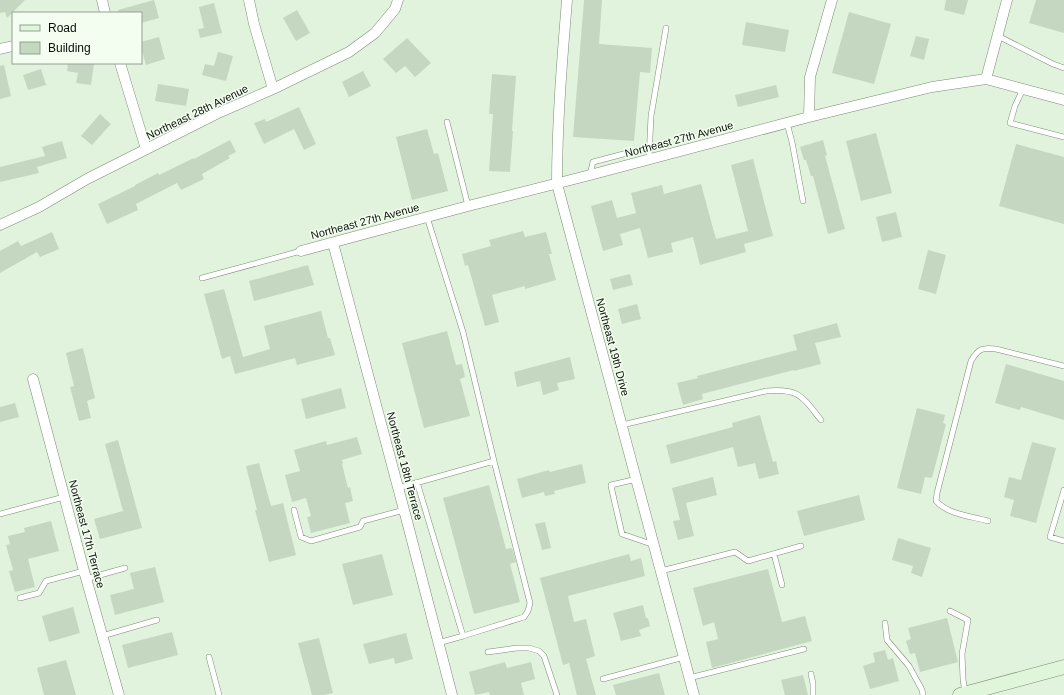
<svg xmlns="http://www.w3.org/2000/svg" width="1064" height="695" viewBox="0 0 1064 695" font-family="Helvetica,sans-serif">
<style>
.building{fill:#c6d7c1}
.lines{fill:none;stroke-linecap:round;stroke-linejoin:round}
.lane-casing{stroke:#7c8c77;stroke-width:6}
.street-casing{stroke:#7c8c77;stroke-width:11}
.secondary-casing{stroke:#7c8c77;stroke-width:15}
.lane{stroke:#fff;stroke-width:5}
.street{stroke:#fff;stroke-width:10}
.secondary{stroke:#e0f6da;stroke-width:14}
.labels{text-anchor:middle;stroke-width:3;stroke-linejoin:round;paint-order:stroke}
.street-label{font-size:11px;fill:#080e07;stroke:#f3fef0}
</style>
<rect width="100%" height="100%" fill="#e1f3dc"/>
<path class="building" d="M0,0h25l-18,18 -2,-6 -5,1z
M154,0l5,18 -18,5v-10h-22l-1,-3z
M584,0h18l-3,44 53,4 -2,25 -10,-1 -6,69 -61,-4z
M946,0h22l-4,15 -20,-5z
M1036,0h28v33l-35,-10z
M214,3l8,30 -22,5 -2,-9 6,-1 -5,-21z
M297,10l13,23 -14,8 -13,-23z
M849,12l42,12 -17,60 -42,-11z
M746,22l43,8 -4,22 -43,-7z
M916,36l13,3 -5,21 -14,-4z
M159,37l6,22 -19,6 -5,-18v-5z
M407,38l24,25 -16,14 -10,-11 -9,7 -13,-14z
M218,52l15,4 -7,25 -24,-6 3,-11 9,2z
M68,63h26l-3,22 -15,-2 2,-10 -11,-2z
M4,65l7,31 -11,3v-33z
M41,69l5,16 -18,5 -5,-15z
M363,71l8,15 -22,11 -7,-15z
M492,74l24,2 -4,55h1l-3,41 -21,-1 4,-57h-4z
M158,84l31,5 -3,17 -31,-5z
M776,85l3,12 -41,10 -3,-12z
M299,107l17,37 -12,6 -10,-21 -30,15 -10,-21 11,-4 1,3z
M100,114l11,10 -19,21 -11,-9z
M427,129l7,25 4,-1 10,38 -36,9 -16,-63z
M876,133l16,60 -31,8 -15,-60z
M230,140l6,12 -8,4 2,2 -28,16 2,5 -23,11 -4,-7 -41,21 2,6 -31,14 -9,-20 37,-18v-1l23,-12 1,2 35,-17v1z
M823,140l4,15 -2,1 20,73 -17,5 -15,-58h-2l-5,-16h-2l-4,-13z
M62,141l5,17 -30,9 2,6 -39,9v-15l45,-11 -3,-9z
M1016,144l48,13v67l-65,-18z
M753,159l20,77 -29,8 2,8 -46,13 -7,-28 -22,6 2,9 -25,6 -8,-30 -20,6 3,11 -20,6 -12,-45 21,-6 5,18 19,-5 -5,-20 31,-8 2,9 37,-10 15,55 32,-8 -17,-66z
M896,212l6,25 -20,5 -6,-25z
M523,231l2,6 21,-5 6,22h-3l7,26 -31,9v-3l-33,9 7,27 -14,4 -17,-61 -3,1 -3,-12 29,-8 -2,-6z
M52,232l7,17 -19,8 -3,-5 -37,21v-22l18,-10 3,5z
M928,250l18,5 -10,39 -18,-5z
M308,265l6,20 -60,16 -5,-20z
M630,274l3,11 -20,5 -3,-11z
M224,289l19,68 27,-8 -6,-23 57,-15 7,27h2l5,17 -38,10 -2,-7 -60,16 -5,-18 -8,3 -18,-65z
M637,304l4,15 -19,5 -4,-15z
M837,323l4,14 -26,6 6,21 -27,7v-1l-92,24 1,5 -20,6 -6,-22 21,-5 -1,-2 100,-26 -4,-15z
M447,331l9,34 6,-1 3,13 -5,2 10,37 -46,12 -22,-85z
M83,348l12,50 -8,3 4,17 -12,3 -9,-34 4,-1 -8,-33z
M570,357l5,22 -18,4 2,7 -16,5 -3,-14 -23,6 -3,-15z
M1006,364l58,17v39l-43,-13 -1,3 -25,-7z
M341,388l5,20 -40,11 -5,-20z
M15,403l4,14 -19,5v-15z
M917,408l28,7 -2,8 3,1 -14,54 -7,-1 -4,17 -24,-6z
M760,415l13,47 3,-1 3,13 -20,5 -4,-16 -17,4 -5,-20 -62,17 -5,-19 67,-18 -1,-4z
M357,437l5,17 -20,6 1,3 -1,1 6,24 2,-1 3,14 -8,2 5,20 -39,10 -4,-16 4,-1 -5,-18 -14,4 -7,-27 15,-4 -6,-21 32,-9 1,4z
M118,440l24,88 -42,11 -6,-20 29,-8 -18,-67z
M1032,442l24,6 -20,75 -26,-7 4,-16 -10,-3 5,-20 12,3z
M259,463l12,43 12,-3 13,52 -27,7 -14,-52h2l-11,-44z
M582,464l4,19 -32,8 1,3 -10,2 -1,-4 -22,6 -5,-19 32,-9 1,2z
M713,477l4,18 -31,8 8,33 -16,4 -5,-19 7,-1 -8,-32z
M489,485l17,64 6,-1 4,14 -6,2 10,38 -46,12 -31,-116z
M859,495l6,25 -61,16 -7,-25z
M51,521l8,30 -31,8 7,28 -20,5 -6,-21 4,-1 -7,-25 4,-1 -2,-8 17,-4 -1,-4z
M545,522l6,26 -9,2 -7,-26z
M898,538l33,10 -9,29 -11,-4 2,-7 -21,-6z
M382,554l11,41 -40,10 -11,-41z
M629,554l2,7 10,-3 4,18 -77,20 6,26 12,-3 9,37 -9,3 10,36h-19l-8,-32 -6,2 -23,-87z
M155,567l9,35 -49,13 -5,-20 24,-6 -4,-16z
M768,569l14,53 23,-6 7,25 -100,27 -6,-26 12,-3 -4,-17 -11,4 -10,-38z
M643,605l3,13h2l2,8 -11,4 2,6 -20,5 -8,-28z
M73,607l7,26 -31,9 -7,-26z
M947,618l11,44 -38,10 -5,-19 -5,1 -4,-13 5,-2 -3,-11z
M172,632l6,23 -50,13 -6,-23z
M406,633l7,26 -18,5 -1,-6 -25,6 -6,-20z
M319,638l14,55 -9,2h-12l-14,-52z
M885,650l3,10 5,-2 6,23 -29,8 -7,-23 12,-4 -2,-9z
M66,660l10,35h-32l-7,-27z
M505,662l2,6 24,-6 4,17 -14,4 3,12h-34l-1,-3 -14,3 -6,-23z
M659,673l6,22h-49l-3,-10z
M803,675l5,20h-23l-4,-15z"/>
<g class="lines">
<defs>
<path id="lane" d="M998,36l55,28 11,4
M1023,89l-8,17 -5,17 54,14
M447,122l21,84
M787,123l5,19 11,59
M649,159l2,-43 15,-88
M590,175l3,-13 57,-15
M202,278l99,-27
M622,425l144,-34c33,-3 36,5 55,29
M637,479l-26,6v1l11,48 32,11
M417,482l46,154 -25,7
M398,488l96,-27 -31,-129 -36,-115
M1064,490l-14,47 14,4
M294,510l7,27 10,4 49,-14 3,-6 41,-11
M0,514l64,-17
M988,521c-17,-5 -39,-6 -52,-20l1,-8 34,-132c7,-12 11,-14 25,-12l68,17
M774,554l8,31
M661,571l74,-19 13,9 53,-15
M86,579l39,-11
M20,598l19,-5 7,-12 38,-10
M950,611l18,9 -6,34 1,25 2,14
M885,623l2,17 22,26 13,24 1,5
M102,636l55,-16
M463,636l61,-19 4,-6 2,-8 -36,-142
M488,652l29,-4h12l10,3 5,5 13,39
M209,657l10,38
M811,674l2,10v11
M689,678l115,-29
M603,679l81,-22"/>
<path id="street" d="M102,0l3,13
M249,0l5,24 19,65
M567,0c-5,61 -10,122 -10,184l137,511
M0,49l13,-3
M120,63l26,86
M986,79l21,-79
M809,117l1,-40 22,-77
M0,225l39,-18 48,-28 129,-65 57,-25 76,-37 26,-19 20,-24 3,-9
M333,243l75,282 44,170
M301,251l167,-45 122,-31 219,-58 123,-30 54,-8 78,21
M33,379l51,192 35,124"/>
<path id="secondary" d="M960,695l104,-28"/>
</defs>
<use href="#lane" class="lane-casing"/>
<use href="#street" class="street-casing"/>
<use href="#secondary" class="secondary-casing"/>
<use href="#lane" class="lane"/>
<use href="#street" class="street"/>
<use href="#secondary" class="secondary"/>
</g>
<g class="labels">
<g class="street-label">
<text transform="translate(197 112) rotate(-26)" y="4">Northeast 28th Avenue</text>
<text transform="translate(679 139) rotate(-15)" y="4">Northeast 27th Avenue</text>
<text transform="translate(365 221) rotate(-15)" y="4">Northeast 27th Avenue</text>
<text transform="translate(613 347) rotate(75)" y="4">Northeast 19th Drive</text>
<text transform="translate(405 466) rotate(75)" y="4">Northeast 18th Terrace</text>
<text transform="translate(87 534) rotate(75)" y="4">Northeast 17th Terrace</text>
</g>
</g>
<rect x="12" y="12" width="130" height="52" fill="#f3fef0" stroke="#959e93"/>
<rect x="20" y="25" width="20" height="6" fill="#e0f6da" stroke="#959e93"/>
<text x="48" y="32" font-size="12" fill="#080e07">Road</text>
<rect x="20" y="42" width="20" height="12" fill="#c6d7c1" stroke="#959e93"/>
<text x="48" y="52" font-size="12" fill="#080e07">Building</text>
</svg>
